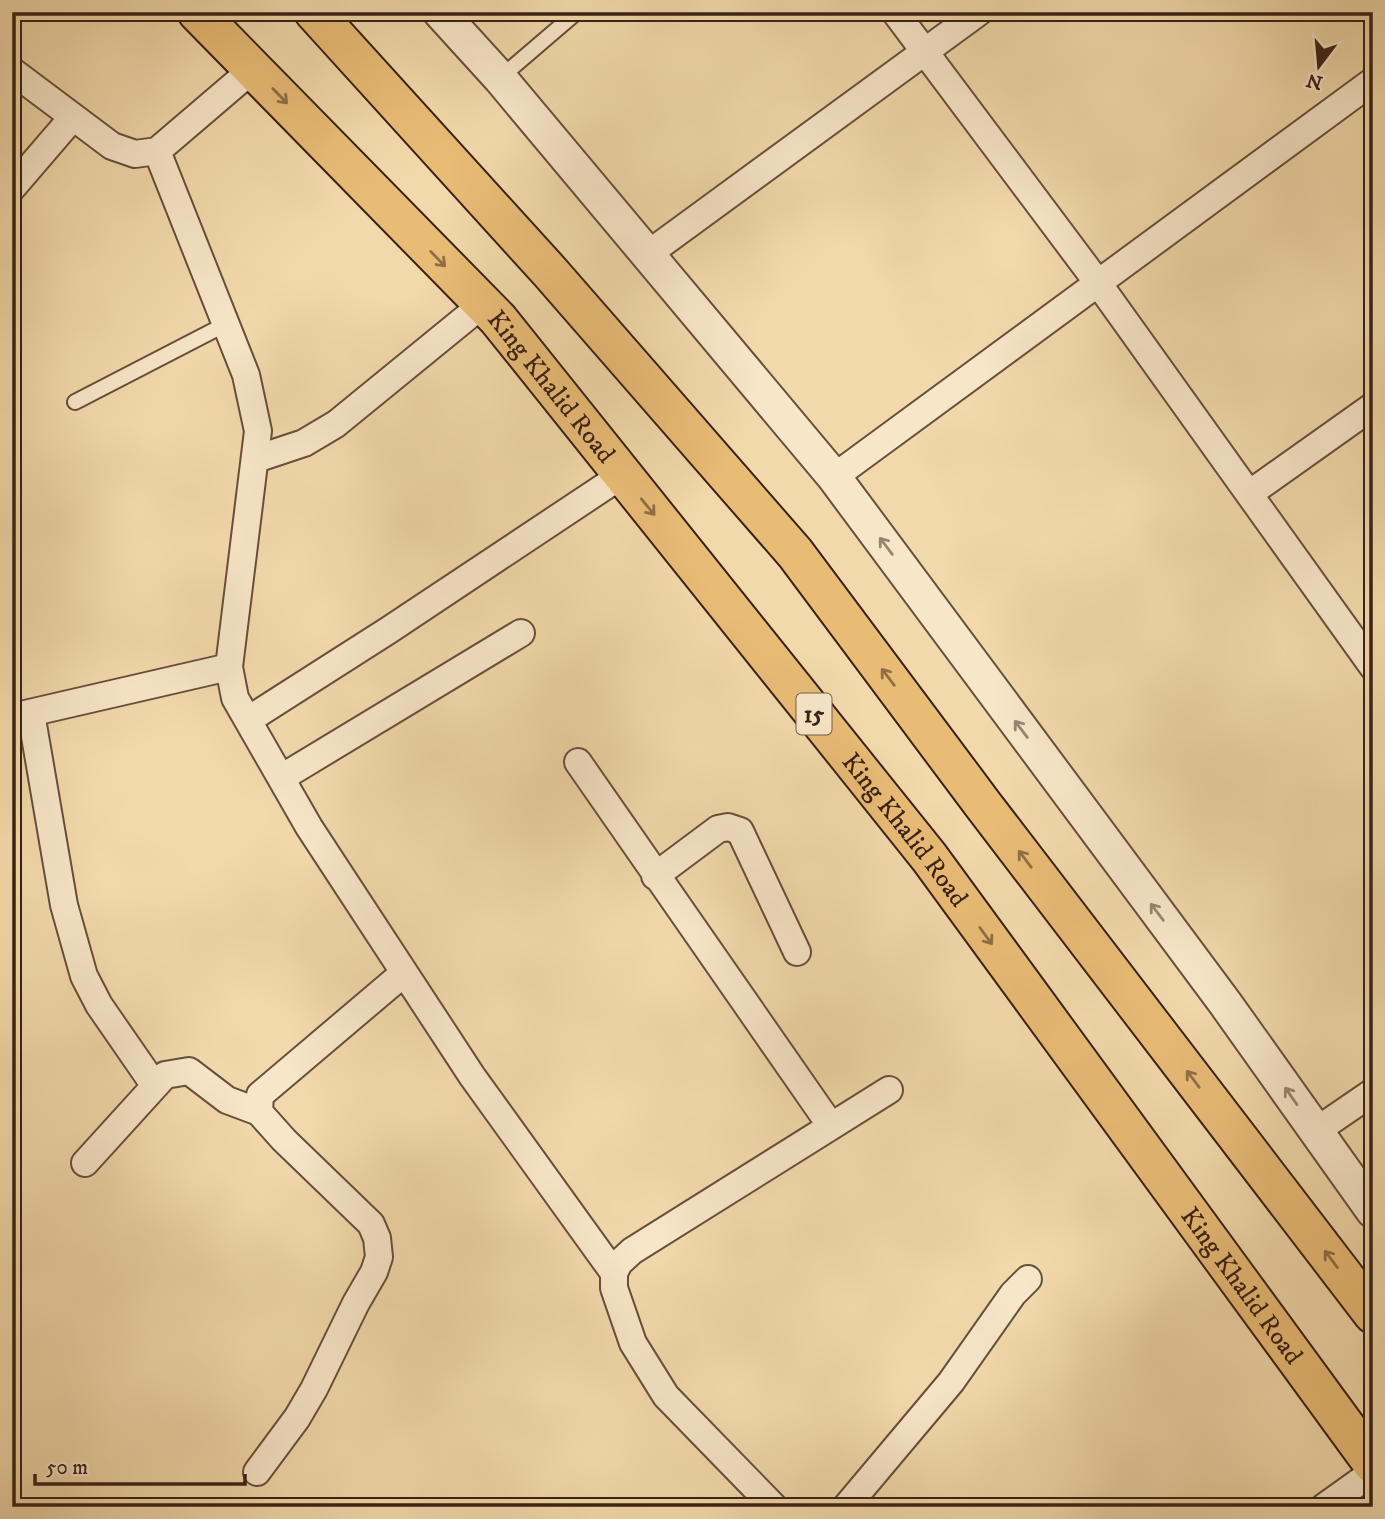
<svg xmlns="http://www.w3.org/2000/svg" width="1385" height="1519" viewBox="0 0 1385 1519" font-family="'IM FELL DW Pica',serif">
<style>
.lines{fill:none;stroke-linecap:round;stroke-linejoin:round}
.service-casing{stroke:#674f3c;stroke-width:18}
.minor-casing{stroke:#674f3c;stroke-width:30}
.tertiary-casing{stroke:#674f3c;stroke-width:37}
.trunk-casing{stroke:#392117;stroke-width:42}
.service{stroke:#f7e6c8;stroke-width:14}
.minor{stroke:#f7e6c8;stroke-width:26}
.tertiary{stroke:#f7e6c8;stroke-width:33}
.trunk{stroke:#e9bc76;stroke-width:38}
.oneway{stroke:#916e46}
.oneway2{stroke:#988470}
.labels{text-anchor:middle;stroke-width:5;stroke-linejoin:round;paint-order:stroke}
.shield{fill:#f7e6c8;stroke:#725c4c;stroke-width:2}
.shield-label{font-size:24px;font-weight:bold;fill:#392117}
.street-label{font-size:26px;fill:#392117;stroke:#f7e6c8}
</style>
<rect width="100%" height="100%" fill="#f2d9ab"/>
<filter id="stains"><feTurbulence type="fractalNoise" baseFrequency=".00286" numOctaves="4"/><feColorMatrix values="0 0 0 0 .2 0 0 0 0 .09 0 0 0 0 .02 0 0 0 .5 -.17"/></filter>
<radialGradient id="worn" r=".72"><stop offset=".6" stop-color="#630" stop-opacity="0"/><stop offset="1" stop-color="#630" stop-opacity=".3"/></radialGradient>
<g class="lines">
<defs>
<path id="service" d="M500,78l77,-66
M75,402l151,-78"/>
<path id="minor" d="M895,12l203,271 275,384
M12,71l100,75 23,8 22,-3 96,-82
M157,151l89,224 12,56 -29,236 6,31 74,129 163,249 142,197
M12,188l61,-71
M648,254l331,-242
M256,459l48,-16 32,-19 147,-120
M834,477l539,-396
M1249,494l124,-88
M31,713l33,192 20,71 15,29 56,81
M12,717l217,-50
M248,720l141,-90 233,-155
M578,762l253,364
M281,778l240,-145
M655,876l63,-47 10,-2 12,4 57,121
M1316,1131l57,-39
M85,1163l80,-88 24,-4 38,29 32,12
M257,1472l40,-54 17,-29 42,-86 18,-31 5,-15 -2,-19 -6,-14 -87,-84 -25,-28 1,-17 144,-122
M774,1507l-108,-111 -33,-53 -19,-55v-15l5,-10 13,-12 257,-161
M846,1507l105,-125 62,-88 15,-15
M1324,1507l49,-35"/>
<path id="tertiary" d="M440,12l60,66 334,399 391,526 148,208"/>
<g id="trunk">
<path id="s1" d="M197,12l301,307 431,538 444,607"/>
<path d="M314,12l236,260 245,281 189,253 389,508"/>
</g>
</defs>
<use href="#service" class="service-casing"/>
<use href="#minor" class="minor-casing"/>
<use href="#tertiary" class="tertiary-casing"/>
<use href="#trunk" class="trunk-casing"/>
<use href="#service" class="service"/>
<use href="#minor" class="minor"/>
<use href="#tertiary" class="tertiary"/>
<use href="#trunk" class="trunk"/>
</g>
<defs><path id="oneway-shaft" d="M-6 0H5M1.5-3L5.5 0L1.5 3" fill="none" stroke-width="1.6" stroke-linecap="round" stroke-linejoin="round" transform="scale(1.75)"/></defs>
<g class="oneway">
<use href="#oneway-shaft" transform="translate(280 96) rotate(46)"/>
<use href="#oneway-shaft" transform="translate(438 259) rotate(46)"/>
<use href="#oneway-shaft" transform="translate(648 507) rotate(51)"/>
<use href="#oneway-shaft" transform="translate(888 677) rotate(-127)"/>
<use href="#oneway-shaft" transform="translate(1025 859) rotate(-127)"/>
<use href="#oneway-shaft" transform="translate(986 936) rotate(54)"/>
<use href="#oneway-shaft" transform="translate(1193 1079) rotate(-127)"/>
<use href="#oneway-shaft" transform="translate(1331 1259) rotate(-127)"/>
</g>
<g class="oneway2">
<use href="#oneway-shaft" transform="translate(886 546) rotate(-127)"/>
<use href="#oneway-shaft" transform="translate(1021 729) rotate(-127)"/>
<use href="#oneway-shaft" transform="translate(1157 912) rotate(-127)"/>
<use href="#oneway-shaft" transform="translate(1291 1096) rotate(-125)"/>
</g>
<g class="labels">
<rect class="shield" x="796.5" y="693.5" width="35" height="41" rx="5"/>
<g class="shield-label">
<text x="814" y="722">15</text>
</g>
<g class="street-label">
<text dy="9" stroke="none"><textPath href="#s1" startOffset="516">King Khalid Road</textPath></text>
<text dy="9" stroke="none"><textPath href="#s1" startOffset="1083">King Khalid Road</textPath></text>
<text dy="9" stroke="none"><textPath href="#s1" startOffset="1650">King Khalid Road</textPath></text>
</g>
</g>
<rect width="1385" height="1519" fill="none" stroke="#f2d9ab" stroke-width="42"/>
<rect x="14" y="14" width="1357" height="1491" fill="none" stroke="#392117" stroke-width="3.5"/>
<rect x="21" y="21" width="1343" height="1477" fill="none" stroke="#392117" stroke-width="2"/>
<g transform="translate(1319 66) rotate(196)" stroke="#f7e6c8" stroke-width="5" paint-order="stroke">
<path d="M0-5L12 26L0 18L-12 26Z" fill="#392117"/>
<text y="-10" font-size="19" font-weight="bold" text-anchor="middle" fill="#392117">N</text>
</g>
<path d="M35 1474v10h210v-10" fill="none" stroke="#392117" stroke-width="3.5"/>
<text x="46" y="1474" font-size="21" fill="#392117" stroke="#f7e6c8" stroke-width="5" paint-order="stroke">50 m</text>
<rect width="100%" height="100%" filter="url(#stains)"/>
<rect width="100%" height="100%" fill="url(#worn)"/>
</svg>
